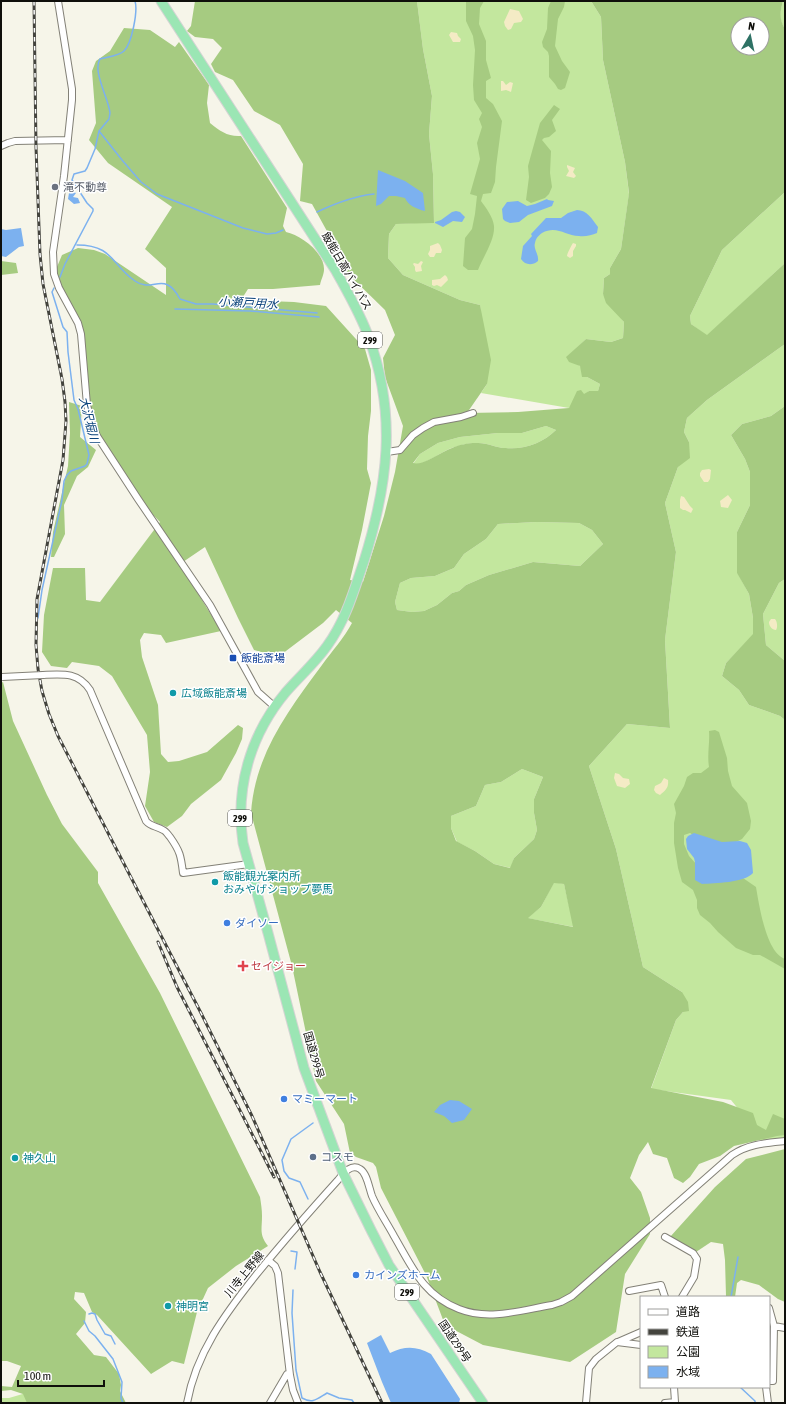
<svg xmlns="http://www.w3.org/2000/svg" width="786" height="1404" viewBox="0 0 786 1404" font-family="'Asap Condensed','Noto Sans JP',sans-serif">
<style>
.green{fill:#c3e79e}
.forest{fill:#a6cb81;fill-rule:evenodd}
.sand{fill:#f4ebc5}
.water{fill:#7cb1ef}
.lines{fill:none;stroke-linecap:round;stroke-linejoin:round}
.stream{stroke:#7cb1ef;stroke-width:1.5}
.minor-casing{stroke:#838177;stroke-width:8}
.highway-casing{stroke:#d4d4d3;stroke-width:11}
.minor{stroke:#fff;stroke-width:6}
.highway{stroke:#9be6b4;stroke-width:9}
.rail-casing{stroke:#43433d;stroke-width:3}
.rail{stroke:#fff;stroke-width:1.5;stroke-dasharray:4.5;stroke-linecap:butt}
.minor-bridge-casing{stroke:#838177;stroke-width:8;stroke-linecap:butt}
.minor-bridge{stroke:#fff;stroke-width:6}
.worship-dot{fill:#6b7280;stroke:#fff;stroke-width:1.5}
.transit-dot{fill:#1a4fb4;stroke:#fff;stroke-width:1.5}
.culture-dot{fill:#0f9aa8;stroke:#fff;stroke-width:1.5}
.shop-dot{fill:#3f7fe0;stroke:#fff;stroke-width:1.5}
.health-dot{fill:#e0444e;stroke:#fff;stroke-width:1.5}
.service-dot{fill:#5c6f8a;stroke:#fff;stroke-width:1.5}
.labels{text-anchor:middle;stroke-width:3;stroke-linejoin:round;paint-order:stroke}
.shield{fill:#fff;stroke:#575754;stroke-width:1}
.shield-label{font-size:10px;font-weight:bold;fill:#0f0f0b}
.worship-label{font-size:11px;fill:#5b616d;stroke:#fff;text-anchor:start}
.street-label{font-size:11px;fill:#0f0f0b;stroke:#fff}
.transit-label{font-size:11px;fill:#164399;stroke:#fff;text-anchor:start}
.culture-label{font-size:11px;fill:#0d838f;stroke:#fff;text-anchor:start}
.shop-label{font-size:11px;fill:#366cbe;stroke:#fff;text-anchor:start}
.health-label{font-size:11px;fill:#be3a42;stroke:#fff;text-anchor:start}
.service-label{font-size:11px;fill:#4e5e75;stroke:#fff;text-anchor:start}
.water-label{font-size:12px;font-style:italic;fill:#0b437b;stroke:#fff}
</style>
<rect width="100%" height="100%" fill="#f6f5e9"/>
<path class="green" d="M417,1h174l10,16 2,43 22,102 4,32 -8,55 -11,19v6l-6,4 -1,16 21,28 -1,16 -12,4 -25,-3 -19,18 13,9 7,11 13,7 -2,7h-9l-20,17 -88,-15 6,-9 -7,-79 -20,-5 -57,-25 -15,-17 1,-24 7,-10 38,-2 -1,-48 -4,-40 3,-38 -9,-47z
M783,1h2v28c-7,-10 -5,-17 -2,-28z
M785,192v71l-78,73 -16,-12 -1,-8 32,-66z
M785,344v62l-14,10 -29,8 -11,11 14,24 5,13v33l-13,27v40l12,22 4,24v17l-27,28 -4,13 17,14 10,15 31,11 5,4v423l-21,2 -12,-19 -21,-26 -80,-11 25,-69 7,-8 -1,-20 -39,-25 -27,-118 -27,-83 38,-42 43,4 -5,-88 11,-88 -11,-49 13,-36 11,-25 -5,-10 3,-14 20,-18z
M546,426l10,4c-13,13 -32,20 -50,18 -10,0 -20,-6 -30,-5 -7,0 -15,2 -21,4 -15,4 -27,18 -42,17l7,-10 18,-11 22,-6 38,-4h24z
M536,522l43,1 13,7 11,14 -23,22 -47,-4 -44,13 -23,10 -7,6 -7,2 -15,12 -13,6 -12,1 -15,-2 -2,-8 5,-19 11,-5 24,-2 19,-8 10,-14 22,-15 12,-15z
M785,579v82l-19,-16 -3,-31 16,-31z
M522,769l21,8 -9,22v14l3,17 -3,9 -20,19 -3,10 -17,-4 -19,-13 -18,-9 -6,-14v-12l25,-10 9,-21 16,-3z
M554,882l10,2 10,43 -47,-9 14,-11z
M26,1393l5,10h-30v-5h8z"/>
<path class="forest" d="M195,1h222l6,48 9,47 -3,38 4,40 1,49 -38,1 -7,10 -1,24 15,17 57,25 20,5 11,55 -4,24 -20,29 51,-1 51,-4 8,-17 4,-1 3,4 5,-3h9l2,-7 -13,-7h-5l-2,-11 -11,-4 -3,-5 20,-18 25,3 12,-4 1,-16 -18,-19 -3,-9 1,-16 6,-4v-6l11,-19 8,-56 -4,-31 -22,-102 -2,-43 -10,-16h192c-3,11 -4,18 2,28v163l-63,58 -32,66 1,8 16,11 78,-72v81l-78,56 -20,18 -3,14 5,10 1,16 -12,9 -13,36 11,49 -11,88 5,88 -43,-4 -38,42 27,83 27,118 39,25 6,10 1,9 -6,1 -7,8 -25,68 72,14 30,11 4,12 9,5 7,-16 12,5v16l-8,1 -43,10 -14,10 -21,8 -9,13 -7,6 -9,-5 -7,-20 -14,-4 -5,-12 -9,13 -9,23 11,14 9,26v16l-25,40 -9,58 -46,30 -87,-17 -38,-20 -19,-50 -45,-87 -5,-21 -3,-4 -17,-6 -6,-4 -6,-29 -28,-43 -24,-115 -41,-153c4,-59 37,-102 71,-148 10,-14 22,-27 30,-42l-16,-13 -13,13 -41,31 -17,-1 -11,-3 -16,-32 -33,-71 -25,17 41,67 -55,12 -5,-8 -17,-2 -4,7 2,17 16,48 3,49 7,8 11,-1 28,-9 31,-27 5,3 -1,11 -6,14 -15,27 -30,24 -9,12 -15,11 -13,-5 -9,-16 5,-34 -3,-37 -35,-59 -13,-10 -27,-4 -5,6 -16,-2 -9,-14 2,-37 9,-47h32l1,32 14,2 60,-80 -22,-23 -47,-78 -10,-87 -27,-60 8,-19 16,-7 16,2 11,4 61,41v-27l-21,-19 27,-42 -64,-44 -19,-23 7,-17 -4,-52 4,-10 14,-10 14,-23 26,2 25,17 4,-5 30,43 -2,18 3,20c10,8 18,14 31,13l46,72 -4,18 3,6c15,3 39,21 38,38 0,4 -3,10 -4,15l-47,4h-25l-7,11 53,2 32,4 39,43 6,21v41l-3,25 -1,33 4,14 -9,47 -12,50 13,2 21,-66 11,-44 8,-46 -18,-49 -2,-19 12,-23 -10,-25 -43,-42 -14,-35 -16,-29 -12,-3 3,-37 -23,-39 -26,-14 -21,-31 -18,-8 -4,-8 11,-16 -9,-9 -18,-2 -8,-6 4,-5zM738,24h24v24h-24zM546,426l10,4c-13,13 -32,20 -50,18 -10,0 -20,-6 -30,-5 -8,0 -18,2 -24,5 -12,4 -28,18 -39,15l7,-9 18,-11 22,-6 38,-4h24zM536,522l43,1 13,7 11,14 -23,22 -47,-4 -44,13 -23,10 -7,6 -7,2 -15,12 -13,6 -12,1 -15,-2 -2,-8 5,-19 11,-5 24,-2 19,-8 10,-14 22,-15 12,-15zM522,769l21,8 -9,22v14l3,17 -3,9 -20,19 -4,10 -16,-4 -19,-13 -19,-10 -5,-13v-12l25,-10 9,-21 16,-3zM554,883l10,1 9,43 -45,-9 13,-11z
M466,1h18l-4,7 -1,16 7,17v19l5,18 -5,3v17l7,6 9,17 -6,46 -1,15 -4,11 -8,1 -2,7c5,7 12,16 13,25 1,14 -11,31 -16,44h-10l-5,-4 2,-28 7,-9 3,-15 2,-18 -7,-2 10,-35 -3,-16 5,-16 -3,-8 3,-6 -8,-13 -1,-15 2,-35 -2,-14 -7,-15z
M551,1h14l-1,6 -6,12 -3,27 7,15 8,11 -5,16 -4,2 -3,-1 -3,-5 -6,-7v-21l-1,-4 -5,-5 -1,-5 5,-13 1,-21z
M554,105l6,4 -8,11 4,11 -7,6 -5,1 -2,2 9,11 -1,22 2,14 -3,7 -4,4 -14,5 -5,-3 3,-23 -1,-11 3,-11 9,-32z
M1,261l15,2 2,10 -17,2z
M69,402l13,4 -2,31 16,13 -8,17 -11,9 -13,29 1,29 -11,23h-3l2,-25 15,-66 2,-33z
M785,406v173l-6,4 -16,31 3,31 19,16v59l-5,-4 -31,-11 -10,-15 -17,-14 4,-13 27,-29v-16l-4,-24 -12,-21v-41l13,-27v-33l-5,-13 -14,-24 11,-11 29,-8z
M3,682l10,39 34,74 15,29 36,48v11l62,110 100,204c1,6 2,13 2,19 0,14 -3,18 6,30l-32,20 -28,22 -11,24 -13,52 -12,-3 -21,13 -54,-59 -5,-3 -8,-19 -9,-1 -1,7 12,13 -1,11 -9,11 18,21 12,2 13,17 2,11 -1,6 6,12h-99l-4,-9 -12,-4 -10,1v-5l11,1 9,-21 -14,-5h-6v-678z
M715,730l4,2 8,26 1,13 4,15 15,17 4,18 -1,8 -8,10 -16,8 -27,-8 -9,-6 -6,2v9l5,12 8,9 46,13 13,9c3,17 10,66 29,72v10l-25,-14h-7l-17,-7 -18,-16 -8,-9 -10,-8 -3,-7v-8l-4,-10 -11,-8 -4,-14 -4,-25v-20l2,-10 -2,-9 10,-18 3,-9 6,-4h8l8,-6c-2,-13 1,-24 0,-36z
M785,1149v153l-7,-3 -19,-14 -18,-5 -4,3 -2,14 -9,-1 -1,-36 -2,-16 -12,-2 -15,10 -26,-15 45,-50 31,-28z"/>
<path class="sand" d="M510,9l9,2 4,8 -2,3 -7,1 -3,6 -3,1 -3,-4 -1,-4z
M451,32l6,1 1,3 3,3 -1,3h-7l-4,-7z
M501,81h2l3,4 4,-3 3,1 -2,9 -5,-2 -5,1z
M567,165l8,3 -2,4 3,4 -2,2 -8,-2 3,-5 -2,-4z
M438,243l2,2 2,5 -1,3h-5l-2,4h-4l-2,-3 2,-4v-4z
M573,243l3,1v2l-3,5v5l-3,2 -3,-2c0,-2 4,-10 6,-13z
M421,261l2,1 -2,4 1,5 -6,1 -1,-2v-3l-2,-3 1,-1 4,1z
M445,275l2,2 1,3 -7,7 -4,-2 -3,1 -2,-1v-5l8,-1z
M709,469l2,1 -1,9 -2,3h-4l-4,-6v-3l2,-3z
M728,495l4,5 -4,8 -7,-1 -1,-6z
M681,496l3,1 6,9 3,3 -2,4 -6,-3h-2l-3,-2v-8z
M771,619h4c2,2 3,8 1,11 -4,0 -7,-4 -7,-8z
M615,773l4,1 4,4 6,1 1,5 -5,4 -8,-2 -3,-8z
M664,778l4,2c1,8 -3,11 -8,15l-4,-2 -2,-3 1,-4 6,-3z"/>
<path class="water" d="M378,170l27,11 18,12 2,18c-9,-2 -17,-6 -20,-13l-9,-2h-7l-8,8 -5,2z
M70,187l3,3v2l3,1 -3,4 5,1 2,5 -6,1 -6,-5z
M547,199l1,1 6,1 -2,5 -24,9 -9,7 -9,1 -5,-2 -2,-2 -1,-10 5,-7 11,-1 9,5 8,-2z
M577,210c10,0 15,9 21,17l-1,6c-5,2 -12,4 -18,3 -14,0 -22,-11 -37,-3 -4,3 -6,5 -7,10 -2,6 4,11 3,18 -6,5 -13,4 -17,-2l2,-13 9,-10 -1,-2 15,-16h15l7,-5z
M456,211l4,1 5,5 -3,5 -9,-1 -10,6 -8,-4v-1l6,-2 11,-8z
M21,228l3,18 -5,1 -13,10 -5,-1v-27l5,1z
M694,833l28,9 18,-1 7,2 4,7 2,23c-9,10 -38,10 -51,11l-7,-4v-18l-1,-4 -7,-9 -1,-10 2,-3z
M450,1100l9,1 13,8 -8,11 -12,3 -8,-7 -10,-4 6,-7z
M381,1335l9,18c15,-7 26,-7 41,1l29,45 -1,4h-68l-9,-21 -15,-39z"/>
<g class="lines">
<path class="stream" d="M99,131l23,29 19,22 16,12 86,34 24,6 9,-1 7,-3
M317,212c19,-9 37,-16 57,-18
M77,245c36,0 34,19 58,36 18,13 29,-12 45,18l16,5h17l104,9
M60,277l5,-13 28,-53v-2l-6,-6 -15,-23 2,-6 11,-3 2,-3 8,-19 4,-18 10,-12 1,-6c-1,-14 -18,-42 -10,-54 7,-2 19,-3 24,-8 8,-8 14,-40 11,-50
M175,309l75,2 69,6
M38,618l4,-28 20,-90 2,-19 3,-6 4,-4 14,-5 2,-2 2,-9 -11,-46 -4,-9 -6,-48 -1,-20 -4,-5 -11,-35 2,-4
M308,1199l-8,-17 -11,-4 -5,-7 -2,-11 9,-21 22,-16
M291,1251l6,1 -2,17
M293,1290l-1,23 4,57 6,28c11,6 15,1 25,-5l12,5 13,2 2,3
M731,1297l7,-40
M89,1314l3,-1 3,1 2,6 8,14 6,2 4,8
M84,1321l5,10 6,5 18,23 9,23 -1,16 2,5
M740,1387l15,14v2"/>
<defs>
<path id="minor" d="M58,1l14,88v11l-8,76 -11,76 1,22 5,14 19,35 3,11 6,71 4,16 6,15 41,63 72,106 48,87 17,15
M1,146l7,-3 7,-2 53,-1
M387,452l13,-2 13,-15 10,-7 11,-6 27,-5 12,-4
M43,675c20,-1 35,-3 47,15l56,131c5,6 11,5 17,9 3,1 5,5 7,7 10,14 11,19 13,36l66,-9
M665,1237l28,16 4,6 -3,18 -12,20
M268,1260l7,6 3,7 12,102 3,15 5,13
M629,1291l32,-6 4,12
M769,1308l5,18 11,2
M618,1342l23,-10
M769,1381h4l1,-55
M766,1387l2,16
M187,1403c9,-50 38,-89 69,-128 26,-32 54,-64 82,-95 5,-6 13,-17 22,-11 7,4 9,19 12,27 6,14 15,27 22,40 18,31 29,59 65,73 30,12 63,1 93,-4l9,-3 11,-6 160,-141c16,-11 34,-12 53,-14
M270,1403l17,-29 3,1
M586,1403l3,-35 7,-9 21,-17 24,3
M665,1403l10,-1 -1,-15"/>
<path id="highway" d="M161,1l175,270c12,22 25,44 33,67 28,77 19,146 -5,223 -10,29 -18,59 -37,85 -12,17 -28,31 -41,46 -36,43 -51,96 -43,151l25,90 36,135 39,105 28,57 18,35 94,138"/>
</defs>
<use href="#minor" class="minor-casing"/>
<use href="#highway" class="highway-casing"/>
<use href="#minor" class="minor"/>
<use href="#highway" class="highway"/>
<defs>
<path id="rail" d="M34,1l2,146 4,107 3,30 19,95 3,23 1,19 -3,39 -26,139 -1,46 2,24 4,22 7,23 9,22 143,277 51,103 68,156 62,131
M158,942l19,45 97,190"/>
</defs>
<use href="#rail" class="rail-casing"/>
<use href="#rail" class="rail"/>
<defs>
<path id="minor-bridge" d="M2,677l41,-2"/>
</defs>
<use href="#minor-bridge" class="minor-bridge-casing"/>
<use href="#minor-bridge" class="minor-bridge"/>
</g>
<circle class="worship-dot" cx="55" cy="187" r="4"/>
<rect class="transit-dot" x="229" y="654" width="8" height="8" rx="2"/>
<g class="culture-dot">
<circle cx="173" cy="693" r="4"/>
<circle cx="215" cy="882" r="4"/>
<circle cx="15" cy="1158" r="4"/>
<circle cx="168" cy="1306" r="4"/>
</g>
<g class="shop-dot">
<circle cx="227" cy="923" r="4"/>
<circle cx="284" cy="1099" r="4"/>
<circle cx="356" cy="1275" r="4"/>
</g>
<path class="health-dot" d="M241 960h4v4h4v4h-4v4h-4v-4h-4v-4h4z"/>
<circle class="service-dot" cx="313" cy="1157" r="4"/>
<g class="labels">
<g class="shield">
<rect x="358" y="332" width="24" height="16" rx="3"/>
<rect x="228" y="810" width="24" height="16" rx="3"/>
<rect x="395" y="1284" width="24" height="16" rx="3"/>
</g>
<g class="shield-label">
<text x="370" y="344">299</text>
<text x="240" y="822">299</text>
<text x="407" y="1296">299</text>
</g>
<g class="worship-label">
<text x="63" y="191">滝不動尊</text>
</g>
<g class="street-label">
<text transform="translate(347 271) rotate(60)" y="4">飯能日高バイパス</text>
<text transform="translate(314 1055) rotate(74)" y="4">国道299号</text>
<text transform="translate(244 1274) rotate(-51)" y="4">川寺上野線</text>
<text transform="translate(455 1341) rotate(56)" y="4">国道299号</text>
</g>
<g class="transit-label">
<text x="241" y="662">飯能斎場</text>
</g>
<g class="culture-label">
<text x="181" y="697">広域飯能斎場</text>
<text x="223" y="880">飯能観光案内所<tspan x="223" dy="13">おみやげショップ夢馬</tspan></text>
<text x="23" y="1162">神久山</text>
<text x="176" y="1310">神明宮</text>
</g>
<g class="shop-label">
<text x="235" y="927">ダイソー</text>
<text x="292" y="1103">マミーマート</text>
<text x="364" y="1279">カインズホーム</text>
</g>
<g class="health-label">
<text x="251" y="970">セイジョー</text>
</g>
<g class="service-label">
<text x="321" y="1161">コスモ</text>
</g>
<g class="water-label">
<text transform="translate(248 303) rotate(3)" y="4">小瀬戸用水</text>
<text transform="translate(89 420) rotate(76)" y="4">大沢堀川</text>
</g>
</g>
<rect width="786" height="1404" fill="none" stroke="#0f0f0b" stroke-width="4"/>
<rect x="640" y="1296" width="130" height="92" fill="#ffffff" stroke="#9f9f9d"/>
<rect x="648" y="1309" width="20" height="6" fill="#ffffff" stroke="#9f9f9d"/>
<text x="676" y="1316" font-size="12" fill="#0f0f0b">道路</text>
<rect x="648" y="1329" width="20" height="6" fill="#43433d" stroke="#9f9f9d"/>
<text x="676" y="1336" font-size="12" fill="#0f0f0b">鉄道</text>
<rect x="648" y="1346" width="20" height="12" fill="#c3e79e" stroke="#9f9f9d"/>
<text x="676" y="1356" font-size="12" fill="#0f0f0b">公園</text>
<rect x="648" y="1366" width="20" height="12" fill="#7cb1ef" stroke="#9f9f9d"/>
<text x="676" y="1376" font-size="12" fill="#0f0f0b">水域</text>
<g transform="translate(750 36) rotate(9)"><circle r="19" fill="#ffffff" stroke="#9f9f9d"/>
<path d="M0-3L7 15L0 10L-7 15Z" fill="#2e7265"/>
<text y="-6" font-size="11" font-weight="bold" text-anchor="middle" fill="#0f0f0b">N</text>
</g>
<path d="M18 1380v6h86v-6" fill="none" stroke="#0f0f0b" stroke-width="2"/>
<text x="24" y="1380" font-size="12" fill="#0f0f0b" stroke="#ffffff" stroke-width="3" paint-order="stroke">100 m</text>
</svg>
